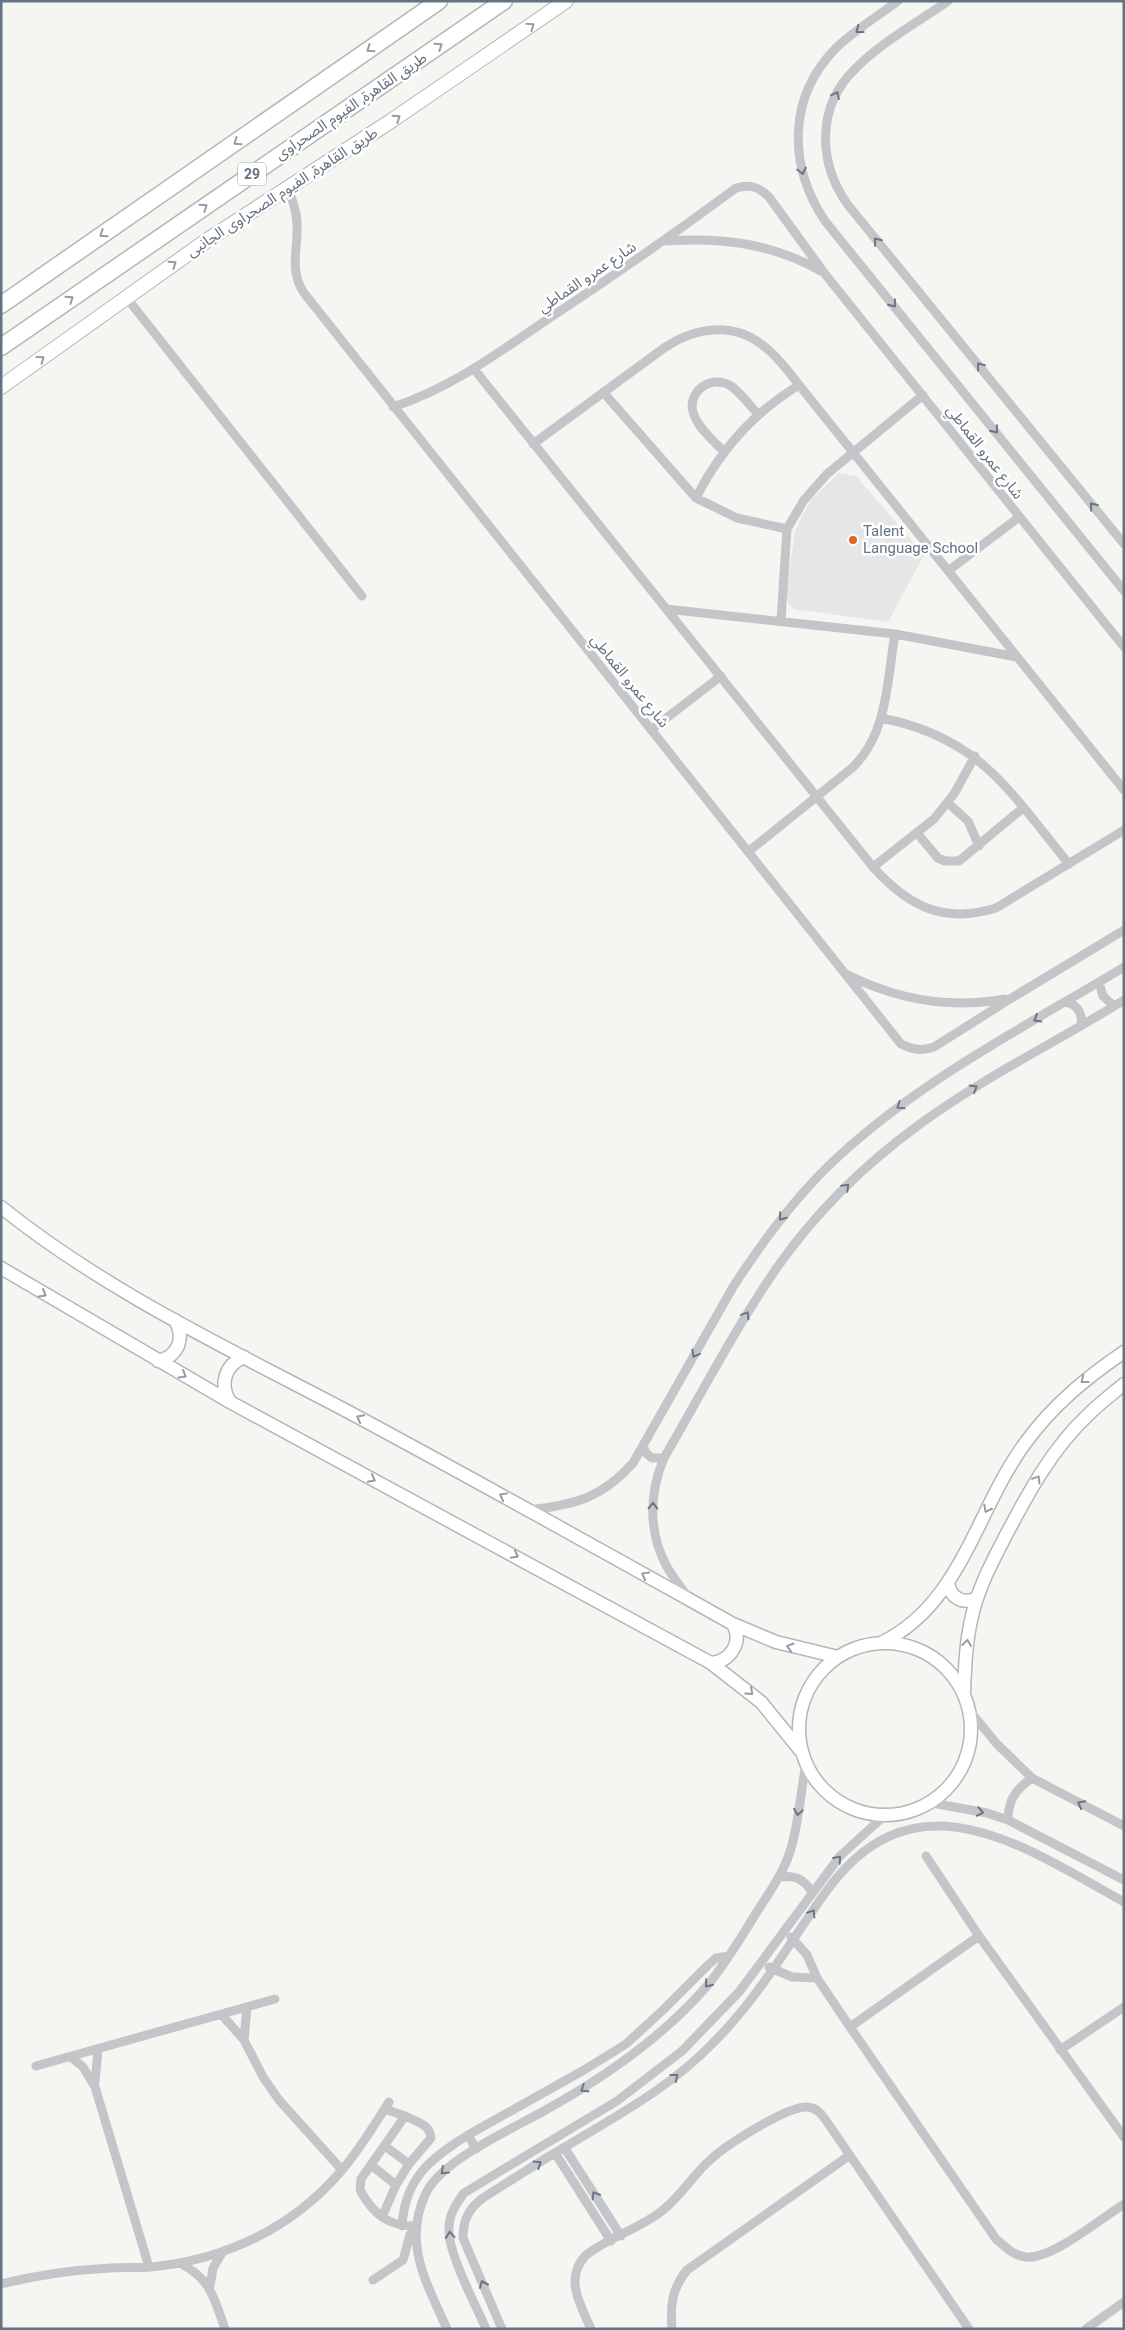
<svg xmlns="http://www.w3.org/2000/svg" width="1125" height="2330" viewBox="0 0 1125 2330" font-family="Roboto,'Noto Sans Arabic',sans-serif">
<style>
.built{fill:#e5e6e5}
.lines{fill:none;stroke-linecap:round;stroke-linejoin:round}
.secondary-casing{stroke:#b3b7bb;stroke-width:15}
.primary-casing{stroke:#b3b7bb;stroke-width:16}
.highway-casing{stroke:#b3b6b9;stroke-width:19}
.street{stroke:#c3c5c9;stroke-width:9}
.secondary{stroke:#fff;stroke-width:12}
.primary{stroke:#fff;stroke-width:14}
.highway{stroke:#fff;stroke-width:16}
.oneway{stroke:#939ca7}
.oneway2{stroke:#6a7685}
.poi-dot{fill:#dc642a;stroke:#fff;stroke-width:2}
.labels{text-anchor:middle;stroke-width:5;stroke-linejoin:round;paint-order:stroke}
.shield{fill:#fff;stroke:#939ca7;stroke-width:1}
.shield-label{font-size:14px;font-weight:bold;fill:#657281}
.street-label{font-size:15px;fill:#657281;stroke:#fff}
.poi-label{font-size:15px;fill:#657281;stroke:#fff;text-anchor:start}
</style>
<rect width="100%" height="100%" fill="#f5f5f1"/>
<path class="built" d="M839,473l17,3 68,79 -36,67 -94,-13 -6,-6 -2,-11 9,-60 8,-18 9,-15z"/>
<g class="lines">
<defs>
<path id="secondary" d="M1,1207c103,83 226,141 342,202 131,70 261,143 390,215l43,18 62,15
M1,1268l229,134 481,261 50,39 39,48
M158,1361c21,-5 27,-23 17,-41
M230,1402c-11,-18 -5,-37 14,-45
M948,1582c2,16 15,23 29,16
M799 1729a86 86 0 1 1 172 0a86 86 0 1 1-172 0Z
M881,1643c81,-39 95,-134 145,-201 27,-37 60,-64 98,-90
M711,1663c20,-2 32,-21 22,-39
M964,1692c1,-26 2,-51 8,-76 6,-27 19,-52 32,-77 23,-44 48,-91 85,-125 11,-11 23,-20 35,-30"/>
<path id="primary" d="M1,387l205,-146 185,-120 175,-120"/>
<path id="highway" d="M1,305l438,-304
M1,347l503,-346"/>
</defs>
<use href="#secondary" class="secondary-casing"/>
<use href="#primary" class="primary-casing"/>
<use href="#highway" class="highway-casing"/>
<path class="street" d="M898,1c-20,15 -43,29 -61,46 -50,50 -49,118 -12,174l299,370
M948,1c-30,21 -68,42 -93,68 -39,38 -37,94 -7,136l276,339
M287,187c5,12 10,24 10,38 1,25 -8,46 7,68l597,751c12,6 21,7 33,3l76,-48 114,-69
M665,241c56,-4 106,2 156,30
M126,297l236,299
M474,369l399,498c36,40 71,57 123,41l128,-78
M603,392l93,106 41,20 50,11
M393,407c58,-19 105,-54 155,-88 64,-42 126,-85 188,-131 14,-4 23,-1 33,9l56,77 299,373
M533,444l131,-96c31,-21 70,-27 101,-1 13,10 24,25 34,38l325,405
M723,451c-9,-10 -24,-22 -29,-36 -9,-22 17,-42 37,-29 10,7 18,19 27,28
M696,498c24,-48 57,-85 103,-113
M948,571l71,-54
M666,609l229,25 122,23
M781,620l6,-91 17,-29 23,-26 96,-79
M881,718c99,19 129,74 188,146
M651,730l70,-54
M948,803l20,18 11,25
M917,833l21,25 7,3h14l64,-53
M748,852l104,-84c36,-34 35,-88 43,-134
M873,867l61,-48 20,-25 21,-38
M848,975c50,25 102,34 157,24
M1099,982l4,14 11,10
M1066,1002c12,3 17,12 15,24
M643,1446l3,7 6,5h12
M529,1510c45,-5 73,-12 104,-47l100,-176c31,-48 65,-94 107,-132 84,-77 188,-130 284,-188
M687,1596c-7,-10 -14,-19 -20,-29 -19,-35 -18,-74 -3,-109 37,-64 71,-129 112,-189 39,-56 89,-105 144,-145 64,-47 137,-82 204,-124
M970,1711l26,32 36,35 92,48
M932,1803l55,10 21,7 116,60
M1008,1820c0,-20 8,-31 24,-42
M926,1856l53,80 145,201
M780,1877c15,-2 24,2 32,15
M791,1937l16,18 10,23 33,49 146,212c8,7 18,17 30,18 25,3 76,-39 98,-53
M769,1967l23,10 25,1
M221,2014l23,26 19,37 16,23 63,70
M850,2027l129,-91
M244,2040l3,-33
M1060,2050l64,-43
M71,2057l12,10 12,20 54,180
M36,2066l239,-67
M95,2082l3,-32
M385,2109l20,7 -44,63 -1,11c13,24 29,37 56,36
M385,2146l24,18
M564,2147l57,89
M476,2149l-8,-14 116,-65 42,-26 37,-34 44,-44 9,-8 13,-2
M555,2153l56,88
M371,2165l25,20
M382,2217l14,-32 13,-21 22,-26c-1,-14 -14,-16 -26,-22
M402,2226c3,-48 28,-67 66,-91
M180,2263c31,16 34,35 45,66
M373,2280l30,-20 7,-25 5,-6
M1,2284c36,-9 72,-14 109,-16 13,-1 27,0 41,-1 74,-7 142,-39 191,-97 18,-21 32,-45 47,-68
M210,2286l3,-18 9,-15
M447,2329c-20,-46 -45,-85 -21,-136 16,-33 84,-63 116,-81 60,-33 119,-73 164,-125 19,-22 34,-48 49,-72 14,-23 30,-43 37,-70 7,-26 9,-55 14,-81
M486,2329c-10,-24 -39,-77 -37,-101 0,-13 7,-24 15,-35l153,-92 65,-50 57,-59 101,-136 44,-40
M502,2329l-39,-91c0,-18 6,-30 20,-40 27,-17 54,-35 82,-51 53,-32 106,-60 149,-105 44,-44 75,-98 111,-149 89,-125 198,-47 299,9
M591,2329c-10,-24 -27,-49 -6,-73 23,-19 55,-27 78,-46 18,-14 30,-35 47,-50 16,-15 76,-53 96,-53 9,0 14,5 19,12l144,210
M672,2329c-2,-23 0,-41 15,-59l163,-115
M1086,2329l38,-27"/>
<use href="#secondary" class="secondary"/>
<use href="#primary" class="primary"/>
<use href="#highway" class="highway"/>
</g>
<defs><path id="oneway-chevron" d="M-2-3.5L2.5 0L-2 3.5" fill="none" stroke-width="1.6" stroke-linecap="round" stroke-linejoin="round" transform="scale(1.25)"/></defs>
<g class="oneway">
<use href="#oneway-chevron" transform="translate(531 26) rotate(-35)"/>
<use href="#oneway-chevron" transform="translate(439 46) rotate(-34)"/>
<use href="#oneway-chevron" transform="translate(370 49) rotate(145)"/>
<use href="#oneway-chevron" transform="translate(397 118) rotate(-34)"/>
<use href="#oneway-chevron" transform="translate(237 142) rotate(145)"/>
<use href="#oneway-chevron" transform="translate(204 207) rotate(-34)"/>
<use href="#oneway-chevron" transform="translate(103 234) rotate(145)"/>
<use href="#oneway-chevron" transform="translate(173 264) rotate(-35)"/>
<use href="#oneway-chevron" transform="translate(70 299) rotate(-35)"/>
<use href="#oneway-chevron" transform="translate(41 359) rotate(-36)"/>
<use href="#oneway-chevron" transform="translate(43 1294) rotate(30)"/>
<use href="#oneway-chevron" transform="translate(183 1375) rotate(30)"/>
<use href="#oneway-chevron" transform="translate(1084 1380) rotate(142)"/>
<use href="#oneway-chevron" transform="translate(360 1418) rotate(-152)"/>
<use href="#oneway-chevron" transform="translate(372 1479) rotate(28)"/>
<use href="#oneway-chevron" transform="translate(1037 1479) rotate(-59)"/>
<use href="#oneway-chevron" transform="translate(503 1496) rotate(-151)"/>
<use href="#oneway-chevron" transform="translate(987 1509) rotate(117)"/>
<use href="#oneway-chevron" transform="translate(515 1555) rotate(28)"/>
<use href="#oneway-chevron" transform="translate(645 1575) rotate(-151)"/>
<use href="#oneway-chevron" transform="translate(967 1643) rotate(-83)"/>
<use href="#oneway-chevron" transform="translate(790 1647) rotate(-164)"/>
<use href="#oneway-chevron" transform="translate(750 1692) rotate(42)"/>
</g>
<g class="oneway2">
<use href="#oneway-chevron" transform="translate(859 30) rotate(143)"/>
<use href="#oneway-chevron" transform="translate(836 95) rotate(-65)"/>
<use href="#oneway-chevron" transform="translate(802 171) rotate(77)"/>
<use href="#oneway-chevron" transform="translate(877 241) rotate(-129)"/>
<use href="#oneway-chevron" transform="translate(893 304) rotate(51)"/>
<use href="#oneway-chevron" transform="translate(980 366) rotate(-129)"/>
<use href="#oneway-chevron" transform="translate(995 430) rotate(51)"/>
<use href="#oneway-chevron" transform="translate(1093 506) rotate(-129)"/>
<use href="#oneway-chevron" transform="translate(1037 1019) rotate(149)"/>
<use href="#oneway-chevron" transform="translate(974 1088) rotate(-30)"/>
<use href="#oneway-chevron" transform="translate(900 1106) rotate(145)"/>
<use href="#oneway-chevron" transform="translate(846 1187) rotate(-45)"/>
<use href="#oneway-chevron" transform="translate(782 1217) rotate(129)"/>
<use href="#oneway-chevron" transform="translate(746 1315) rotate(-59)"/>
<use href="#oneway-chevron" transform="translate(695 1354) rotate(119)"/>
<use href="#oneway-chevron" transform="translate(653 1506) rotate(-88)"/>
<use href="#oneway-chevron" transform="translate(1081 1804) rotate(-152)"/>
<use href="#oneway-chevron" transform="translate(798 1812) rotate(99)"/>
<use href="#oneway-chevron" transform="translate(980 1812) rotate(11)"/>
<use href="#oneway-chevron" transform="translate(838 1859) rotate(-49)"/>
<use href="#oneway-chevron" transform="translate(812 1913) rotate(-57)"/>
<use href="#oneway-chevron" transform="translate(708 1984) rotate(129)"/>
<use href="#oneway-chevron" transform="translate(675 2077) rotate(-38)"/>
<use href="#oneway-chevron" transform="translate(584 2089) rotate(147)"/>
<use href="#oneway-chevron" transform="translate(538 2164) rotate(-32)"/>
<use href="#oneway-chevron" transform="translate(444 2171) rotate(137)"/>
<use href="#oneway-chevron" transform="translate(595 2195) rotate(-122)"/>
<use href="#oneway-chevron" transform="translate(450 2235) rotate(-95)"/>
<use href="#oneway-chevron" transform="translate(483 2284) rotate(-114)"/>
</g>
<circle class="poi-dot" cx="853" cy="540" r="5"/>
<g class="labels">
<rect class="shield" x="238" y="162.5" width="28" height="23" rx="4"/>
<g class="shield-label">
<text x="252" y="179">29</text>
</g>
<g class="street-label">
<text transform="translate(351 106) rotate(-34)" y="5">طريق القاهرة, الفيوم الصحراوى</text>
<text transform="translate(282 192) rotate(-33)" y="5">طريق القاهرة, الفيوم الصحراوى الجانبى</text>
<text transform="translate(587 277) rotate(-34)" y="5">شارع عمرو القماطي</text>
<text transform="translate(985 452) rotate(52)" y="5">شارع عمرو القماطي</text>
<text transform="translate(630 681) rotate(51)" y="5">شارع عمرو القماطي</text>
</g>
<g class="poi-label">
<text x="863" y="536">Talent<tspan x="863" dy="17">Language School</tspan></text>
</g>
</g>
<rect width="1125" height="2330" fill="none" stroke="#657281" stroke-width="5"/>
</svg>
